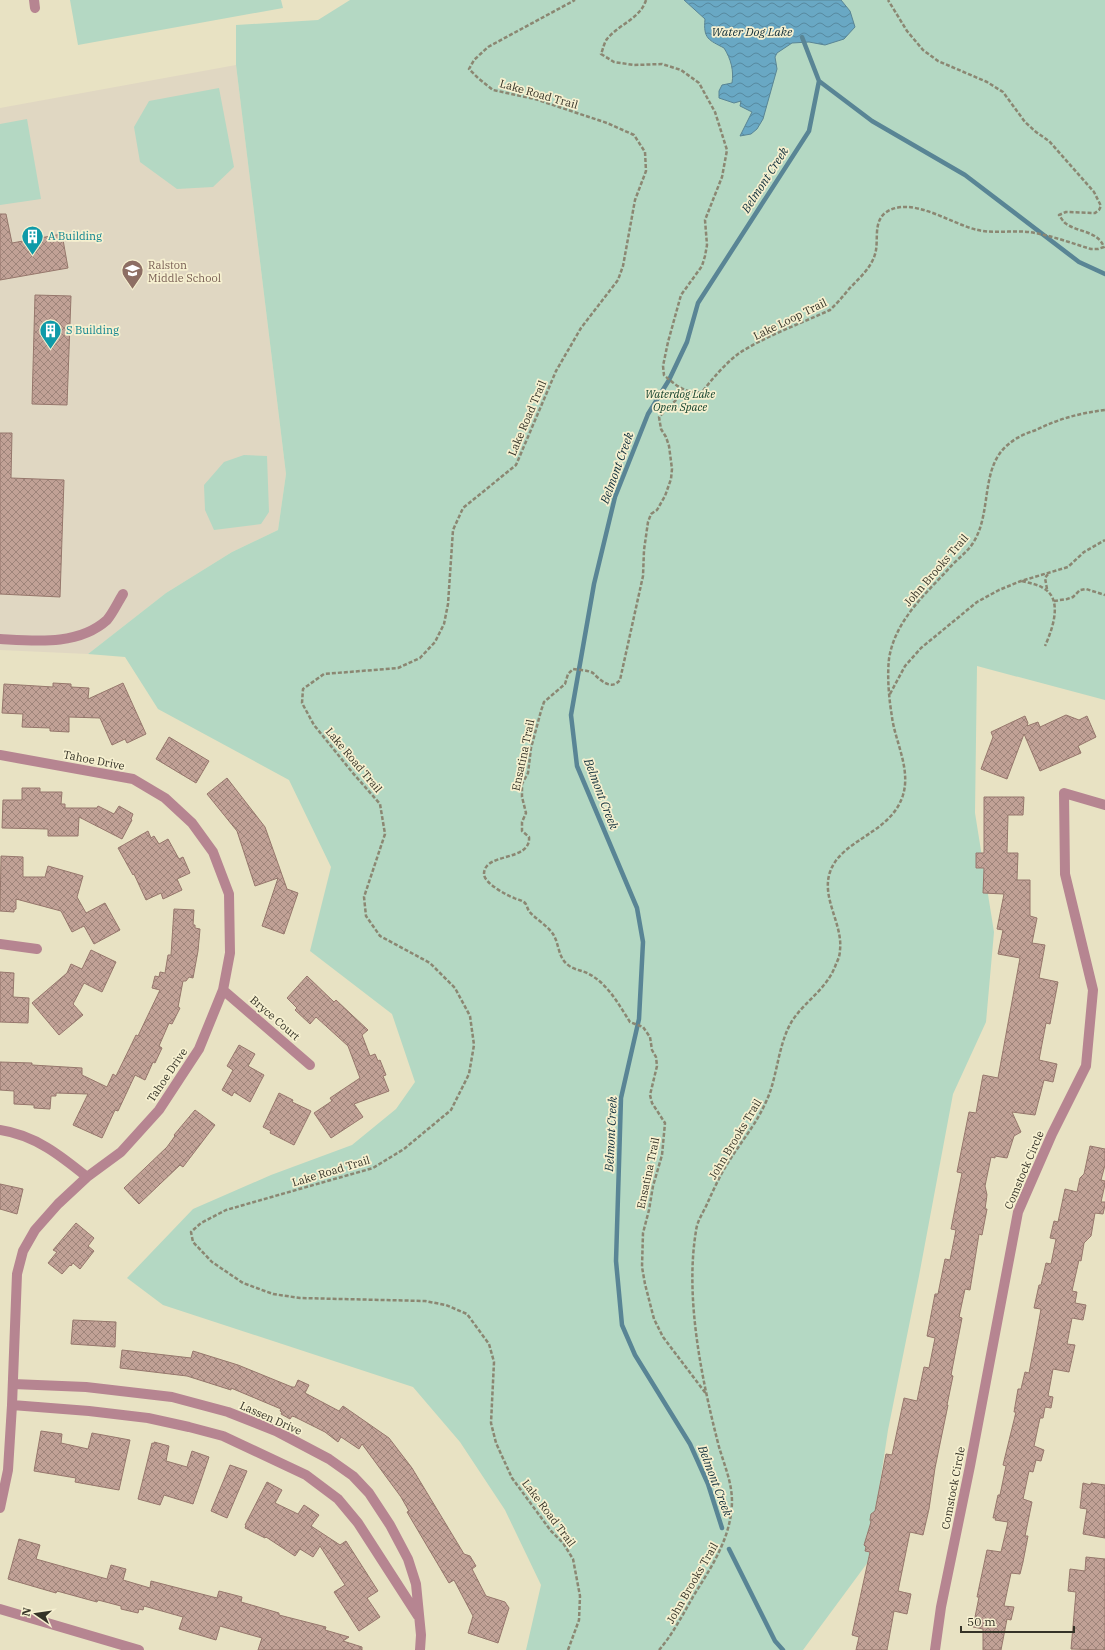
<svg xmlns="http://www.w3.org/2000/svg" width="1105" height="1650" viewBox="0 0 1105 1650" font-family="'IBM Plex Serif',serif">
<style>
.education{fill:#e0d7c2}
.park{fill:#b4d8c3}
.water{fill:url(#water-waves);stroke:#598595}
.lines{fill:none;stroke-linecap:round;stroke-linejoin:round}
.stream{stroke:#598595;stroke-width:4.5}
.building{fill:url(#building-cross-hatch);stroke:#96776c}
.path{stroke:#8b8772;stroke-width:2.5;stroke-dasharray:4 2;stroke-linecap:butt}
.minor{stroke:#b68591;stroke-width:10}
.labels{text-anchor:middle;stroke-width:3.5;stroke-linejoin:round;paint-order:stroke}
.street-label{font-size:11px;fill:#353327;stroke:#f6f0d0}
.culture-label{font-size:11px;fill:#0d838f;stroke:#f6f0d0;text-anchor:start}
.education-label{font-size:11px;fill:#785e54;stroke:#f6f0d0;text-anchor:start}
.park-label{font-size:11px;font-style:italic;fill:#11402b;stroke:#f6f0d0}
.water-label{font-size:12px;font-style:italic;fill:#0f2e3a;stroke:#f6f0d0}
</style>
<defs>
<pattern id="water-waves" width="16" height="10" patternUnits="userSpaceOnUse"><rect width="16" height="10" fill="#69a8c4"/><path d="M0 5q4-4 8 0t8 0" fill="none" stroke="#57899f"/></pattern>
<pattern id="building-cross-hatch" width="8" height="8" patternUnits="userSpaceOnUse"><rect width="8" height="8" fill="#c1a196"/><path d="M0 0l8 8M0 8l8-8" fill="none" stroke="#9e847a"/></pattern>
</defs>
<rect width="100%" height="100%" fill="#e8e2c3"/>
<path class="education" d="M236,65l50,409 -8,56 -46,22 -66,41 -78,61 -88,-4v-542z"/>
<path class="park" d="M70,0h211l2,8 -205,37z
M350,0h755v700l-128,-34 -2,147 19,119 -8,90 -33,72 -34,182 -31,154 -20,132 -65,88h-277l15,-65 -36,-75 -45,-68 -47,-55 -250,-82 -36,-27 66,-69 78,-34 81,-30 44,-36 19,-27 -23,-68 -82,-63 21,-84 -42,-87 -131,-71 -33,-52 -37,-3 78,-61 66,-41 46,-22 8,-56 -50,-409v-40l82,-5z
M219,88l15,79 -21,20 -36,2 -37,-27 -6,-35 15,-26z
M27,119l14,80 -41,6v-81z
M244,455l23,1 2,56 -8,12 -47,6 -9,-20 -1,-25 20,-23z"/>
<path class="water" d="M684,0h157l9,11 5,16 -11,12 -19,6 -16,-3 -17,1 -15,10 -2,4 2,12 -14,50 -6,10 -6,5 -11,2 12,-24 -12,-6 1,-5 -7,2 -15,-5v-7l3,-6 10,-2c2,-12 -1,-24 -8,-35 -15,-8 -21,-9 -19,-29z"/>
<g class="lines">
<path class="stream" d="M819,81l53,40 93,54 114,87 26,12
M722,1528l-14,-44 -18,-40 -55,-89 -13,-30 -6,-64 5,-163 18,-79 4,-77 -6,-34 -60,-142 -6,-51 23,-131 21,-87 33,-83 21,-34 18,-38 11,-39 111,-172 10,-50 -17,-44
M729,1549l46,92 8,9"/>
</g>
<path class="building" d="M0,214h6l6,29 50,-9 6,34 -68,12z
M35,295l36,1 -4,109 -35,-1z
M0,433h12l-1,45 53,2 -4,117 -60,-3z
M53,683l18,1v3l18,1 -1,11 35,-16 23,51 -19,9 -2,-4 -13,6 -12,-27 -31,-1v15l-19,-1v-3l-28,-1 1,-13 -21,-1 2,-29 49,3z
M1066,715l13,5 8,-4 9,21 -18,9 3,7 -41,18 -16,-37 -17,45 -26,-10 12,-32 -2,-5 34,-16 3,7 -1,3 11,-4 2,5z
M169,737l40,24 -13,22 -40,-24z
M227,778l38,49 22,62 11,4 -14,41 -22,-8 16,-48 -23,8 -18,-55 -30,-37z
M22,788h18v4h22l-1,12h4v4h32l1,-2 16,8 5,-8 14,8 -2,5 1,1 -10,19 -43,-22 -1,19h-30v-7l-46,-1 1,-28h19z
M984,797h40l-1,18h-15l-1,38h11l-1,27h13v36l7,2 -5,25 13,2 -6,33 19,4 -8,42 -4,-1 -7,37 18,4 -4,18 -9,-2 -9,35 -23,-3 9,20 -7,4 -7,22 -12,-2v2l-4,-1 -6,29 2,9 -2,14h2l-5,26 -3,-1 -9,56 -5,-1 -6,28 3,1 -11,57 2,1 -6,29h1l-13,63 -6,41 -6,26 -13,-3 -12,59 13,3 -4,20 -13,-3 -7,39h-31l3,-13 -7,-2 18,-83 -5,-1 1,-4 -2,-2 7,-23 -1,-2 1,-6 4,-3 11,-57 6,1 12,-57 13,3 7,-34 5,1 6,-30 -8,-2 8,-42h3l7,-35 5,1 6,-30 -5,-1 11,-56 -5,-1 12,-60 7,1 7,-38 15,3 22,-120 -22,-4 5,-24 -6,-1 7,-35 -21,-1 1,-25h-8v-15h8z
M148,831l3,7 3,-2 5,8 9,-5 11,20 4,-2 7,16 -13,6 5,11 -19,9 -2,-6 -15,7 -12,-26 -1,1 -15,-27z
M1,856l22,1v20h22l3,-11 35,10 -6,21 9,16 19,-10 15,27 -26,14 -10,-18 -12,6 -11,-21 -45,-12v10l-2,1v2l-14,-1z
M174,909l20,1 -1,15h2v3l5,1 -2,22 -5,27 -4,-1 -3,4h-3l-5,26 2,1 -8,16 -3,-1 -10,23 3,2 -7,15 -2,-1 -8,18 -10,-5 -17,36 -3,-1 -13,28 -29,-13 15,-31 -32,-1v3h-5l-1,13 -16,-1v-3l-20,-1v-13l-14,-1v-28l32,1v2l50,3v7l25,12 6,-13 3,2 20,-41 2,1 22,-46 -8,-2 3,-12 4,1 1,-5 5,1 3,-18h3z
M91,950l25,12 -14,30 -18,-9 -11,21 10,11 -24,20 -27,-32 35,-30 4,-9 11,5z
M0,972l14,1 -1,24 16,1 -1,25 -28,-1z
M307,976l27,26 2,-2 32,30 -6,5 8,21 5,-2 3,7 2,-1 6,15 -3,1 6,15 -35,13 9,13 -32,21 -17,-25 18,-12 -2,-3 30,-20 -12,-32 -32,-29 -6,7 -15,-14 2,-2 -10,-10z
M239,1045l16,9 -7,12 16,9 -14,27 -16,-10 -2,4 -10,-6 11,-20 -6,-4z
M279,1093l14,7 -1,2 19,9 -17,34 -24,-12 1,-2 -8,-4z
M195,1110l20,15 -32,42 -3,-2 -41,39 -15,-16 43,-41 8,-11 -1,-1z
M1090,1146l15,3v16l-4,15 4,1v3l-4,18h4v3l-2,9 -8,-1 -4,23 -7,7 -3,18 -2,-1 -7,31 5,1 -2,11 11,2 -3,15 -11,-2 -5,26 8,1 -6,27 -16,-3 -5,27 5,1 -2,11 -6,-1 -2,11h-3l-6,28 10,4 -3,11 -5,-1 -3,12 -4,-1 -6,28 9,3 -7,34h3l-5,26 -3,12 -9,-1 -7,33 10,1 -3,13 -4,-1 -6,31h-18v-21l-10,-2 6,-30h-2l10,-47 14,2 7,-30 -13,-2 1,-2h-3l5,-23h2l6,-29 -3,-1 13,-53h-2l4,-23h3l4,-17 4,1 7,-36 5,-28 -7,-1 5,-23h2l5,-22 5,1 5,-25 -6,-1 4,-17 4,1 7,-33 12,3 3,-14 4,-4z
M0,1184l23,5 -6,25 -17,-5z
M76,1223l18,15 -6,8 6,5 -14,18 -7,-6 -2,3 -1,-1 -8,9 -14,-11 9,-11 -4,-2z
M73,1320l43,2 -1,25 -44,-3z
M122,1350l69,8 2,-7 45,14 54,22h3l3,-7 11,5 -4,8 34,18 4,-5 46,32 23,30 52,86 6,2 6,10 -4,3 14,27 19,6 4,6 -11,35 -30,-10 5,-17 -19,-36 -5,3 -42,-71 2,-1 -8,-14 -39,-53 -3,5 -18,-12 -3,5 -13,-10 -30,-15 -3,-1 -2,3 -9,-5 1,-2 -2,-1 1,-2 -50,-21v2l-44,-14 -67,-8z
M41,1431l21,3 -1,9 27,6 4,-16 38,7 -11,50 -44,-8 1,-4 -42,-7z
M154,1442l15,4 -3,15 21,6 5,-16 17,6 -16,47 -29,-9 -4,10 -22,-6 14,-56 2,1z
M230,1465l17,6 -20,47 -16,-7z
M267,1482l15,8 -7,13 23,11 6,-9 15,10 -8,11 29,19 6,-4 32,50 -11,7 13,19 -21,14 -25,-39 11,-7 -25,-39 -7,11 -13,-8 -5,7 -29,-19 -1,1 -20,-10 1,-3h-1z
M1083,1483l8,2v-2l14,2v53l-22,-4 4,-25 -7,-1z
M19,1539l21,6 -4,14 71,20 4,-14 15,4 -3,11 27,8 1,-7 66,17 2,-7 23,6 -1,5 38,11v2l47,12 -1,3 24,7 -6,4 19,6v3h-104l4,-12 -18,-5 -24,-7 -4,14 -37,-11 4,-12 -39,-11 -1,4 -4,-1 -1,4 -17,-4v-3l-23,-6 -1,2 -40,-11 -1,2 -48,-14z
M1086,1557l19,2v91l-34,-1 5,-57 -8,-1 2,-22 15,2z"/>
<g class="lines">
<path class="path" d="M646,0c-6,19 -27,24 -39,39 -3,4 -4,10 -6,15l13,8 20,3 28,-1 19,6 18,13 16,29 12,38 -5,27 -17,43 2,25 -2,11 -3,10 -21,29 -13,47 -5,24 1,9c11,10 22,19 38,17 11,-14 22,-27 36,-38 25,-17 64,-31 92,-44l5,-5c5,-5 9,-10 14,-16 11,-12 24,-22 27,-39 2,-12 -2,-28 9,-37 26,-19 67,12 93,17 17,4 34,0 51,2 21,3 42,11 62,17h7l6,-2c-7,-17 -26,-14 -39,-24 -2,-2 -4,-5 -6,-8l7,-3 29,1 4,-3 2,-4 -7,-14 -45,-51 -13,-9 -11,-10 -22,-30 -16,-10 -49,-21 -15,-11 -16,-19 -19,-31
M683,390l-6,9 -18,18 2,12 5,8 3,9 3,23 -1,10 -6,17 -8,14 -6,4 -3,8 -4,28 -1,26 -23,104c-9,11 -20,0 -27,-7 -5,-3 -14,-3 -20,-4l-5,5 -3,10 -21,18 -3,9 -10,37 -3,25 -6,11v13l4,16 -4,9v9l7,6c2,25 -45,15 -45,37 0,9 22,21 30,24 4,2 8,2 11,5 2,2 2,5 4,8 5,7 18,14 24,23 6,9 5,23 14,30 6,6 15,6 22,10 19,10 30,31 41,48l13,5 7,10 2,13 4,7 1,9 -7,29 2,8 13,20 -3,32 -9,31 -4,24 -6,23 -1,34 3,17 9,35 9,18 44,58
M1022,581c7,2 15,3 21,7 21,11 9,42 2,58
M1047,589l-2,-11 3,-4
M1054,601l13,-2 6,-2 7,-7 6,-1 19,6
M890,694l15,-28 16,-18 56,-46 22,-12 22,-9 47,-14 16,-15 21,-12
M568,1650l11,-30 1,-24 -7,-37 -10,-16 -12,-12 -39,-53 -16,-35 -5,-20 3,-61 -5,-18 -22,-30 -21,-9 -21,-4 -125,-3 -27,-4 -30,-11 -31,-21 -19,-20 -2,-10 10,-9 25,-13 147,-42 31,-19 47,-39 18,-36 5,-29 -4,-29 -15,-28 -25,-25 -50,-27 -14,-20 -2,-19 21,-63 -5,-30 -28,-32 -38,-47 -12,-22 1,-14 21,-15 74,-6 22,-10 15,-16 9,-18 4,-20 5,-74 10,-22 53,-43 40,-94 25,-43 37,-48 5,-14 12,-66 11,-29 -1,-19 -11,-17 -27,-12 -72,-24 -42,-9 -15,-12 -9,-9 5,-9 14,-13 87,-47
M659,1650c14,-16 24,-36 35,-55 18,-29 37,-57 38,-93 0,-23 -10,-41 -15,-63 -16,-63 -32,-143 -21,-208 1,-10 7,-18 11,-27 5,-11 10,-22 16,-33 13,-23 31,-43 42,-67 13,-26 12,-58 27,-83 13,-20 36,-33 44,-57 2,-4 4,-9 4,-14 3,-26 -19,-52 -10,-78 11,-33 61,-38 73,-77 8,-26 -8,-54 -11,-78 -3,-18 -5,-40 -3,-58 6,-40 39,-67 64,-95 7,-7 15,-13 20,-21 20,-31 6,-77 37,-100 7,-6 17,-10 26,-13 22,-11 44,-17 69,-20"/>
<path class="minor" d="M34,0l1,8
M0,639c35,2 78,7 107,-19 6,-7 11,-18 16,-26
M0,755l133,24 32,19 27,25 21,29 16,42 1,59 -7,37 -24,59 -40,61 -38,42 -34,25 -29,27 -23,26 -12,21 -6,23 -5,131 -4,65 -8,38
M0,944l37,5
M223,990l87,75
M0,1130c35,5 61,26 87,47
M13,1384l73,3 86,10 56,15 48,19 53,28 24,17 16,17 21,32 18,34 8,25 5,51 -1,15
M12,1405l77,6 59,7 41,9 34,9 83,39 32,24 20,24 60,93
M0,1609l139,41
M935,1650l6,-43 29,-141 48,-254 34,-78 34,-68 7,-76 -28,-116 -1,-81 41,12"/>
</g>
<defs>
<symbol id="building-pin" viewBox="-11 -11 22 30"><path d="M0 17L-7.5 6A9.5 9.5 0 1 1 7.5 6Z" fill="#0f9aa8" stroke="#f6f0d0"/><path d="M-4-6H4V6H1V3H-1V6H-4ZM-2.5-4.3h1.7v1.8h-1.7ZM.8-4.3h1.7v1.8H.8ZM-2.5-1h1.7V.8h-1.7ZM.8-1h1.7V.8H.8Z" fill="#fff"/></symbol>
<symbol id="school-pin" viewBox="-11 -11 22 30"><path d="M0 17L-7.5 6A9.5 9.5 0 1 1 7.5 6Z" fill="#8d6e63" stroke="#f6f0d0"/><path d="M0-5L7-2L0 1L-7-2ZM-4 1L0 2.5L4 1V4Q0 6-4 4Z" fill="#fff"/></symbol>
</defs>
<g fill-rule="evenodd">
<use href="#building-pin" x="20" y="224" width="25" height="34"/>
<use href="#school-pin" x="120" y="258" width="25" height="34"/>
<use href="#building-pin" x="38" y="318" width="25" height="34"/>
</g>
<g class="labels">
<g class="street-label">
<text transform="translate(539 94) rotate(16)" y="4">Lake Road Trail</text>
<text transform="translate(790 319) rotate(-26)" y="4">Lake Loop Trail</text>
<text transform="translate(527 418) rotate(-67)" y="4">Lake Road Trail</text>
<text transform="translate(936 570) rotate(-49)" y="4">John Brooks Trail</text>
<text transform="translate(523 755) rotate(-78)" y="4">Ensatina Trail</text>
<text transform="translate(94 760) rotate(11)" y="4">Tahoe Drive</text>
<text transform="translate(354 760) rotate(50)" y="4">Lake Road Trail</text>
<text transform="translate(275 1018) rotate(41)" y="4">Bryce Court</text>
<text transform="translate(167 1075) rotate(-56)" y="4">Tahoe Drive</text>
<text transform="translate(735 1139) rotate(-59)" y="4">John Brooks Trail</text>
<text transform="translate(1024 1170) rotate(-67)" y="4">Comstock Circle</text>
<text transform="translate(331 1171) rotate(-17)" y="4">Lake Road Trail</text>
<text transform="translate(648 1173) rotate(-78)" y="4">Ensatina Trail</text>
<text transform="translate(271 1418) rotate(24)" y="4">Lassen Drive</text>
<text transform="translate(953 1488) rotate(-79)" y="4">Comstock Circle</text>
<text transform="translate(549 1513) rotate(53)" y="4">Lake Road Trail</text>
<text transform="translate(692 1583) rotate(-60)" y="4">John Brooks Trail</text>
</g>
<g class="culture-label">
<text x="48" y="240">A Building</text>
<text x="66" y="334">S Building</text>
</g>
<g class="education-label">
<text x="148" y="269">Ralston<tspan x="148" dy="13">Middle School</tspan></text>
</g>
<g class="park-label">
<text x="680" y="398">Waterdog Lake<tspan x="680" dy="13">Open Space</tspan></text>
</g>
<g class="water-label">
<text x="752" y="36">Water Dog Lake</text>
<text transform="translate(765 180) rotate(-57)" y="4">Belmont Creek</text>
<text transform="translate(617 468) rotate(-70)" y="4">Belmont Creek</text>
<text transform="translate(601 794) rotate(69)" y="4">Belmont Creek</text>
<text transform="translate(611 1134) rotate(-87)" y="4">Belmont Creek</text>
<text transform="translate(715 1481) rotate(69)" y="4">Belmont Creek</text>
</g>
</g>
<g transform="translate(36 1614) rotate(283)" stroke="#f6f0d0" stroke-width="3" paint-order="stroke">
<path d="M0-3L7 15L0 10L-7 15Z" fill="#353327"/>
<text y="-6" font-size="11" font-weight="bold" text-anchor="middle" fill="#353327">N</text>
</g>
<path d="M961 1626v6h113v-6" fill="none" stroke="#353327" stroke-width="2"/>
<text x="967" y="1626" font-size="12" fill="#353327" stroke="#f6f0d0" stroke-width="3" paint-order="stroke">50 m</text>
</svg>
